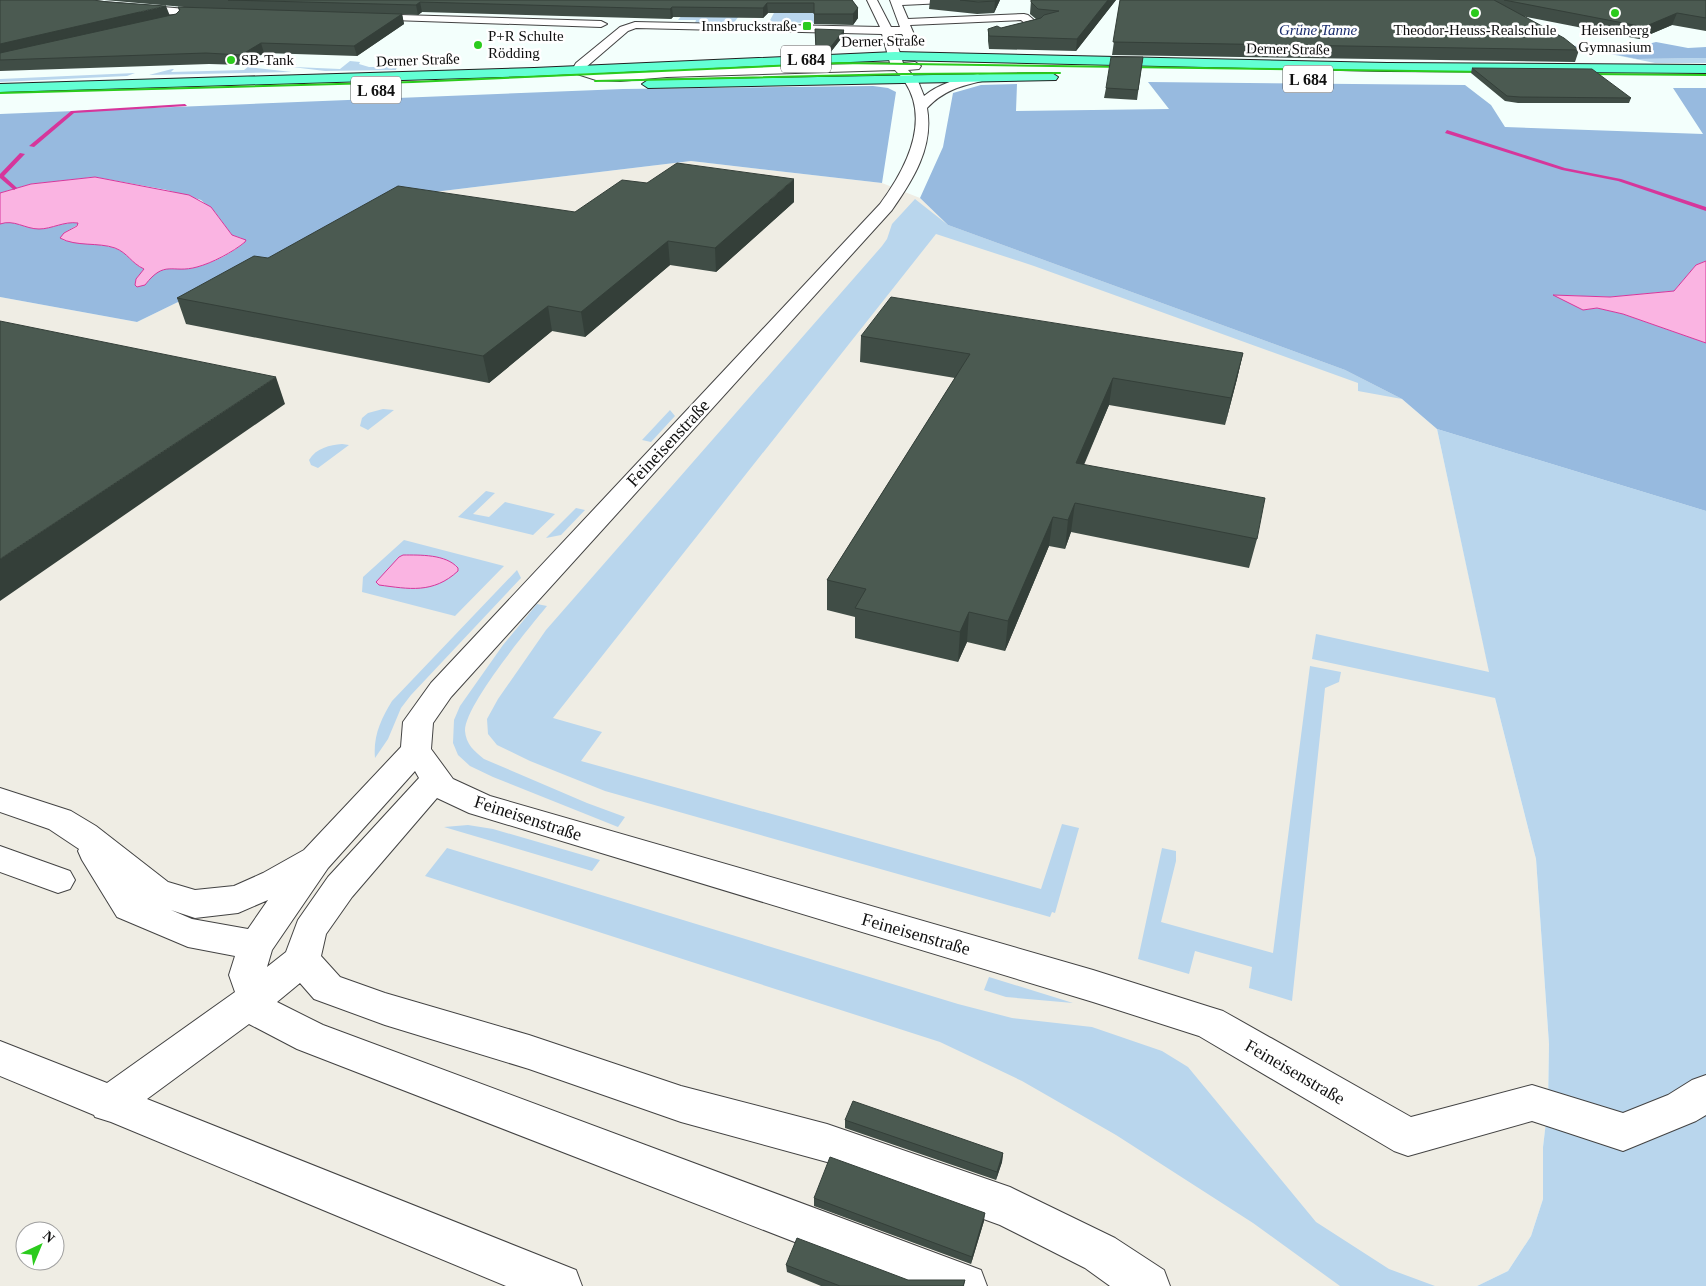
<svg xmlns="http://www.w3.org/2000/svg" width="1706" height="1286" viewBox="0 0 1706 1286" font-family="Georgia,serif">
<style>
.industrial{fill:#efede4;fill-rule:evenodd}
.green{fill:#b9d6ed}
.forest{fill:#97badf}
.water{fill:#fab4e2;stroke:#d6369b}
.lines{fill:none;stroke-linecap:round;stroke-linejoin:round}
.stream{fill:#d6369b;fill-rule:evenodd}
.minor-casing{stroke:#434343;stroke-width:2}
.major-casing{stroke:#212121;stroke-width:2}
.minor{fill:#fff;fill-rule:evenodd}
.major{fill:#63ffd4;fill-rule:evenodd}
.rail{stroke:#2bcb1d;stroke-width:2}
.wall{fill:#404d46}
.shaded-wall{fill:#343f39}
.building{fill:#4b5a51;stroke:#343f39}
.poi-dot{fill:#2bcb1d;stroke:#fff;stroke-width:2}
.labels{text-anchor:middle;stroke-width:5;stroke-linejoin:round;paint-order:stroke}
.far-poi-label{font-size:15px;fill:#101010;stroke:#fff}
.far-park-label{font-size:15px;font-style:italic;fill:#1b2e6e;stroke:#fff}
.far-street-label{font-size:15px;fill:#101010;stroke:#fff}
.shield{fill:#fff;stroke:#585858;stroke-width:1}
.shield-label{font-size:16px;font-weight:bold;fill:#101010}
.street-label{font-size:18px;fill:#101010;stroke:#fff}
</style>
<rect width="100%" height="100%" fill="#f3fffc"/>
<path class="industrial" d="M691,161l191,22 38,15 28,27 397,145 57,29 35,30 58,269 41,161 13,185 -1,61 -5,42v52l-12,37 -23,35 -31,15h-1477v-989l137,25 256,-125zM25,1231h30v30h-30z"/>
<path class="green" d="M751,0l-18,24 -38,-1 1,-3h-18l16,-19z
M780,2l37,11 -1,10 -47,-1z
M1650,43l-22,6h-24l33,10 69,-1v5h-51l-85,-17z
M350,61l10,1 -1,2 10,3h28l-1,3 -71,1 -33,-4 -3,-2 8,-1 -3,3 46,2z
M248,67l44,5 -143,3 23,-6h2l-3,3 73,-2z
M135,73l-8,3 -127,6v-3z
M915,199l33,26 397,145 57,29 -44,-8v-8l-324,-117 -98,-32 -383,484 49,14 -21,29 460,128 21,-65 17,4 -24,85 -3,-1 -2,5 -445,-126 -75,-30 -33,-16 -9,-11 -1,-15 11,-20 48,-69 336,-384 5,-7 5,-15z
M383,409l11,1 -26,20 -8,-4 2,-8 6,-5z
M670,410l5,6 -24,26 -9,-2z
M1437,429l269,82v775h-229l31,-15 23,-35 12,-37v-52l5,-42 1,-61 -13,-185 -41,-161 -183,-39 4,-25 173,38z
M342,444l7,1 -31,23 -7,-3 -2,-5c7,-12 21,-15 33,-16z
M486,491l9,2 -22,21 16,3 16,-15 50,12 -22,21 -75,-18z
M576,508l9,2 -24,25 -15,3z
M404,540l100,26 -49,50 -93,-24 1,-15z
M517,570l4,8 -110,117 -10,13 -13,31 -13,19c-2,-22 6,-39 17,-57z
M537,604l10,2c-18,22 -83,100 -82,125 1,13 9,20 19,28l103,44 38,14 -7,10 -125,-50 -23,-11 -12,-11 -5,-12 1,-23 6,-14 43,-61z
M1310,666l31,6 -2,10 -14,6 -33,313 -43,-13 3,-21 -57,-16 -6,23 -51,-15 24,-111 14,3v10l-15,61 112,31z
M468,825l25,4 107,31 -8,11 -148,-44z
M447,848l511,156 54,14 80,9 70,24 26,16 128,155 73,47 46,17h-95l-87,-63 -137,-88 -94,-54 -82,-39 -515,-166z
M989,977l84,26 -67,-6 -22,-7z"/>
<path class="forest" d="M1656,42l32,6 18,-1v11l-69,1 -32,-7 -2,-3h25z
M1148,82l317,3 26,20 14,22 198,7 -30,-46h33v173l-10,4 -22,26 -64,6 -55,-2 28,15 14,-2 26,6 83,29v168l-269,-82 -35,-30 -57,-29 -397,-145 -28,-27 23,-51 10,-54 28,-8 36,-1 -1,27 153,-2z
M873,86l15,2 8,4 -14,91 -191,-22 -298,36 -256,125 -137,-25v-73c14,-5 25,5 39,5 13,0 25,-8 39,-6l1,1 -15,9 -1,7c17,4 37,2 54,9 11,4 15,15 27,20l-8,10 -1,6h10c20,-26 27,-11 52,-18 15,-4 36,-14 48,-25l-4,-4 -9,-3 -17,-23 -14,-12 -34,-10 -72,-13 -64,7 -31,9v-79l623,-25z"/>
<path class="water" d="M95,177l94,18 22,12 21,28 14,5 -1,2c-12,10 -33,21 -48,25 -25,7 -32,-8 -52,18l-8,2 -2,-2 1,-6 8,-10c-13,-6 -16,-16 -29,-21 -17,-6 -39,-1 -55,-10l4,-5 13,-7 1,-3c-14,-2 -26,6 -39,6 -14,0 -25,-10 -39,-5v-31l31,-9z
M1706,261v82l-83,-29 -26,-6 -14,2 -30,-15 57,2 64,-6 22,-26z
M403,555c17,0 43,-1 55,13v3c-25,23 -49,18 -79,14l-3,-3 23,-25z"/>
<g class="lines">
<path class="stream" d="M185,104l2,2 -113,7 -40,34 -5,-1 42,-35z
M1447,130l118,38 56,11 85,28v4l-88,-30 -56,-11 -117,-37z
M20,153l5,1 -21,22 12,11 1,1 -3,2 -14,-12v-4z"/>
<defs>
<path id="minor" d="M54,0c53,0 107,8 160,11l5,3 -5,3 -68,-4 -87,-10z
M867,0h10l14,27h9l-10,-27h59l-5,3 -42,2 6,14 116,-5 4,1 13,11 -2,2 -32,8 -6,-3 2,-2 24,-6 -6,-5 -111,5 6,14 -6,3 -4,-1 -4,-7h-8l9,29 12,-1 6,4 -2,3 -11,1 10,11 6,15c16,-13 34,-17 54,-22l6,4 -2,3c-22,5 -39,10 -55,27 7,39 -14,72 -35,102l-441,487 -18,26 -2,26 22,30 37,17 603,174 117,37 13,4 188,106 121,-32 91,28 45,-18 24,-15 14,-5v40l-10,6 -73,30 -91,-30 -124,35 -14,-5 -195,-115 -106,-34 -624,-189 -32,-15 -85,99 -26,37 -5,22 19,21 45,16 144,42 152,51 146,38 183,63 105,51 49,32 6,16h-60l-25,-18 -85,-43 -173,-63 -146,-40 -152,-53 -144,-44 -71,-26 -14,-16 -23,19 46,23 642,239 16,6 6,16h-79l-611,-237 -48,-25 -102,75 429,171 6,16h-76l-395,-164 -16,-5 -1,-2 -94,-39v-35l107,42 128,-91 -6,-17 6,-19 -47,-9 -71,-30 -35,-57 -4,-9 1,-2 -30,-20 -49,-17v-24l71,23 25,15 72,56 27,8 39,-4 29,-13 41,-23 97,-103 2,-25 28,-39 449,-479c25,-34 51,-82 25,-122 -2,-5 -7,-8 -10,-12l-228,7 -47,4 -24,-1 -22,-7 -2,-3 4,-7 44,-36 15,-5 245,5zM636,28l246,6 8,29c-71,2 -142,4 -214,6 -30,1 -62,9 -91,-1l43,-37zM415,771l4,7 -91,99 -30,43 -12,32 -19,15 5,-17 56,-82zM268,900l-20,29 -56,-10 -21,-9 24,8 43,-5z
M367,14l234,7 6,3 -6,3 -238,-8 -2,-2z
M0,846l70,25 5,9 -5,9 -12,4 -58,-21z"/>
<path id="major" d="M895,52l492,11 319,2v8l-319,-2 -492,-11 -361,16 -534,16v-8l534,-16z
M1052,73l6,4 -2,3 -408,8 -6,-4 6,-4z"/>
</defs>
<use href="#minor" class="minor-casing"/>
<use href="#major" class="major-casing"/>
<use href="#minor" class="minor"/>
<use href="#major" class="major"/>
<path class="rail" d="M1586,74l120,1
M595,81l308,-7 157,-1
M0,93l413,-11 428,-19 645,9"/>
</g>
<path class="wall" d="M0,0l169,15 7,-1 3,-3 -1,-4h6l-80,-7h748l6,8v10l-5,7 -39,-1v-11h-46l-5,5 -90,-1 -2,2 -249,-7 -4,3 -16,-1 2,10 -47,32 -93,-3 -20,12 -35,-1 -209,7z
M930,0h70l-6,13 -17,1 -48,-5z
M1031,0h85l-40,51 -87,-2 -1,-8v-12l13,-1 35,-9 -6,-5z
M1120,0h586v31l-34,-6 -33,14 -117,-23 57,34 -4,12 -463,-7z
M815,29l29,6 -14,18 -14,1z
M1143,57l-6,43 -33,-2 2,-10z
M1472,68l159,30 -2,5h-111l-13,-2 -34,-28z
M794,202l-78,70 -46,-7 -85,72 -33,-6 -63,52 -303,-59 -9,-26 91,-40 307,-46z
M861,336l382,17 -6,26 -12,46 -116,-20 -25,60 173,74 -8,29 -178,-36 -6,17 -16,-3 -44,105 -38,-9 -9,20 -103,-24v-21l-28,-7v-30l128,-202 -95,-16z
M845,1120l158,33 -1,9 -6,18 -151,-52z
M814,1198l170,23 -13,43 -157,-58z
M786,1265l122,15h57l-1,6h-143l-34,-14z"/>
<path class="shaded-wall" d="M996,0h4l-6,13 1,-12z
M1108,0h8l-40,51 1,-12z
M420,2l2,10 -4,3 -2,-10z
M767,3l1,10 -5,5v-10z
M166,6l4,10 -170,40v-12z
M672,7l1,10 -2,2 -1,-10z
M858,8v10l-5,7v-11z
M1677,13l-5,12 -33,14 5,-12z
M402,14l2,10 -47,32 -3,-10z
M844,30v5l-14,18v-5z
M261,43l3,10 -20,12 -3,-10z
M794,179v23l-78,70 -1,-24z
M668,241l2,24 -85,72 -4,-25z
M548,306l4,25 -63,52 -6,-27z
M1243,353l-6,26 -12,46 6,-27z
M276,377l9,27 -285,197v-42z
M1113,378l-4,27 -37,86 4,-28z
M1075,503l-4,29 -6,17 3,-29z
M1053,517l-4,29 -44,105 3,-30z
M969,612l-2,30 -9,20 2,-30z
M1003,1153l-1,9 -6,18 1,-8z
M985,1213l-1,8 -13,43 1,-7z"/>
<path class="building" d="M0,0h93l15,2 58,4 -166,38z
M228,0h624l6,8 -5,6h-39v-11h-47l-4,5 -91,-1 -2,2 -250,-7 -4,3z
M960,0h36l-1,1 -17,1z
M1031,0h77l-31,39 -88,-3 -1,-7 9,-3 4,2 40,-10 3,-3 15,-4 -21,-2 -7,-7z
M1120,0h374l70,38 15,12 -466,-8z
M1504,0h202v18l-29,-5 -33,14z
M178,7l224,7 -48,32 -93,-3 -20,12 -35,-2 -206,7v-7l176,-39 4,-4z
M815,29l29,1 -14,18 -14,1z
M1111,57h32l-5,33 -32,-2z
M1472,68l120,1 39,29 -111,-1 -13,-1z
M677,163l117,16 -79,69 -47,-7 -87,71 -33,-6 -65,50 -306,-58 77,-42 14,2 130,-72 177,26 47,-32 25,3z
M891,297l352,56 -12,45 -118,-20 -37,85 189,35 -8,41 -182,-36 -7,17 -15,-3 -45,104 -39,-9 -9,20 -105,-24 11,-19 -39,-9 143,-226 -109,-18z
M0,321l276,56 -276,182z
M853,1101l150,52 -6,19 -152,-52z
M830,1157l155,56 -13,44 -158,-59z
M797,1238l111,42h57l-2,6h-123l-54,-21z"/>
<g class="poi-dot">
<circle cx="1475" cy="13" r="5"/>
<circle cx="1615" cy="13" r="5"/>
<rect x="802" y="21" width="10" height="10" rx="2.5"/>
<circle cx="478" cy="45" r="5"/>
<circle cx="231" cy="60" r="5"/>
</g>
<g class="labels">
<g class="far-poi-label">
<text x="797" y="31" text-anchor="end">Innsbruckstraße</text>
<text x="1475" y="35">Theodor-Heuss-Realschule</text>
<text x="1615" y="35">Heisenberg<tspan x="1615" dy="17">Gymnasium</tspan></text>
<text x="488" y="41" text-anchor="start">P+R Schulte<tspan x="488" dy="17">Rödding</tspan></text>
<text x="241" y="65" text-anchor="start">SB-Tank</text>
</g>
<g class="far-park-label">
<text x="1318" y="35">Grüne Tanne</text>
</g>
<g class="far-street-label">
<text transform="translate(883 41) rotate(-1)" y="5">Derner Straße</text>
<text transform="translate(1288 49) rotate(1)" y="5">Derner Straße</text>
<text transform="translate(418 60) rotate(-2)" y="5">Derner Straße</text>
</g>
<g class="shield">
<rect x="781" y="45.5" width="50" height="27" rx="4"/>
<rect x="1283" y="65.5" width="50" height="27" rx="4"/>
<rect x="351" y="76.5" width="50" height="27" rx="4"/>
</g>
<g class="shield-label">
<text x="806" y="65">L 684</text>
<text x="1308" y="85">L 684</text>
<text x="376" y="96">L 684</text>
</g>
<g class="street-label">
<text transform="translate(668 443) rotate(-47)" y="6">Feineisenstraße</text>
<text transform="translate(528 818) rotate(18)" y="6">Feineisenstraße</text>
<text transform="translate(916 934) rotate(16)" y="6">Feineisenstraße</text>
<text transform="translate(1295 1072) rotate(30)" y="6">Feineisenstraße</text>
</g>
</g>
<g transform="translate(40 1246) rotate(44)"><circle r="24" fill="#ffffff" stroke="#9f9f9f"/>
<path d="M0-4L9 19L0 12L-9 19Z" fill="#2bcb1d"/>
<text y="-8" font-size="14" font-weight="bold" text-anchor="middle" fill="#101010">N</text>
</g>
</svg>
